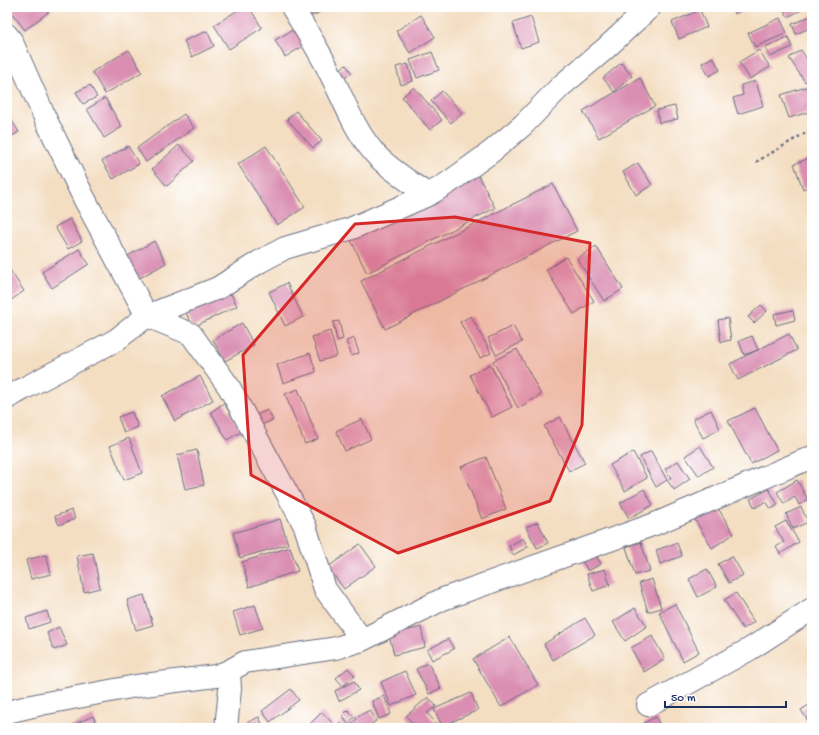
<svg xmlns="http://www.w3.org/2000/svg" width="819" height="735" viewBox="0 0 819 735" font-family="'Gochi Hand',sans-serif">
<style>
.building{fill:#da8eb2}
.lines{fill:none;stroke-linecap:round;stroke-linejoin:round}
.minor-casing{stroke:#676c81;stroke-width:24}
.path{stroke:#676c81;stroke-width:2.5;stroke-dasharray:3 3;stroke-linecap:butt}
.minor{stroke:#fff;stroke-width:22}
.marked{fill:#d62828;fill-opacity:0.2;stroke:#d62828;stroke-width:3;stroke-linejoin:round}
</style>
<rect width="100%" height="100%" fill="#fff"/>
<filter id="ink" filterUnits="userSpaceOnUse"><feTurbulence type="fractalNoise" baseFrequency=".025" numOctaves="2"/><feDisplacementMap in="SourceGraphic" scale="8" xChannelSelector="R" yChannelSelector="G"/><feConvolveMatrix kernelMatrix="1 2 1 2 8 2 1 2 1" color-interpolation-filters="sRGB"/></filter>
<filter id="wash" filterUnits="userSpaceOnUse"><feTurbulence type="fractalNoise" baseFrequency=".012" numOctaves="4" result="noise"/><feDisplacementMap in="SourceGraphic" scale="16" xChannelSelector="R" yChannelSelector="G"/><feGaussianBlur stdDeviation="0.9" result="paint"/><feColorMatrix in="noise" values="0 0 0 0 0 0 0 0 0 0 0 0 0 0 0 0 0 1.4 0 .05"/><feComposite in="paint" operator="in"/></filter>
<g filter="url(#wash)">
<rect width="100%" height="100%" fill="#f4dec2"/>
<g id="blocks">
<path class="building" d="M7,7h42l2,3 -26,20z
M243,7h6l13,21 -33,21 -15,-24z
M308,7h23l-19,9z
M731,7h17l-13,7z
M782,7h25l-19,10z
M700,10l7,17 -28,12 -7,-17z
M421,15l14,22 -25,16 -14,-22z
M811,16l1,11 -16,7 -4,-10z
M531,17l8,25 -18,6 -8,-25z
M780,18l7,15 -32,14 -7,-14z
M298,27l9,17 -22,13 -10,-17z
M207,31l7,15 -22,11 -8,-16z
M788,37l4,10 -22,10 -5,-10z
M129,50l13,22 -37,22 -13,-22z
M759,50l11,17 -20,12 -11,-17z
M801,50l11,17v10l-7,5 -16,-24z
M432,52l7,18 -22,8 -7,-18z
M713,57l7,13 -11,6 -7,-13z
M621,63l11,13 -18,16 -11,-14z
M408,64l5,17 -12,4 -5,-18z
M346,65l6,8 -14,9 -5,-8z
M640,78l15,28 -56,32 -16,-27z
M756,81l7,25 -25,8 -5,-16 10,-3 -2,-10z
M90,85l7,12 -14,7 -7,-12z
M812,85v26l-23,7 -8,-23z
M414,87l28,33 -12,10 -28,-33z
M442,91l20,22 -11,10 -20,-22z
M105,98l17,29 -18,11 -17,-29z
M675,106l3,13 -19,4 -2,-13z
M296,111l26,30 -9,7 -26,-29z
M7,113l12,19 -12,7z
M184,114l10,14 -48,34 -9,-14z
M179,145l15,16 -27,25 -15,-17z
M128,146l11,18 -26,15 -11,-18z
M266,146l39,61 -28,18 -39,-61z
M812,157v28l-9,4 -9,-25z
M638,163l14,22 -16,10 -13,-23z
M477,173l18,35 -128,65 -17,-35z
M553,184l24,47 -192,98 -24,-48z
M70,219l12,22 -14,8 -13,-22z
M154,241l12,22 -28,16 -12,-22z
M596,246l27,43 -19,12 -27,-42z
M79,249l10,15 -37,24 -10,-16z
M566,257l28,44 -20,13 -28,-44z
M7,266l17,25 -17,12z
M287,283l16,34 -18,9 -16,-34z
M228,288l9,18 -44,21 -9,-18z
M761,305l6,6 -13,12 -6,-6z
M793,310l2,10 -19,5 -2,-11z
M471,316l20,37 -11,5 -20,-36z
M728,318l3,22 -10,2 -3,-22z
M339,321l4,18 -6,2 -4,-19z
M242,323l12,22 -29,16 -12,-21z
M513,326l9,16 -26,13 -8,-17z
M330,331l7,25 -17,5 -8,-24z
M789,334l8,16 -59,30 -8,-16z
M752,336l6,14 -14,5 -5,-14z
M354,338l5,15 -7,3 -6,-15z
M517,349l24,46 -23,13 -25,-47z
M310,353l6,19 -33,11 -6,-18z
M490,364l22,43 -20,10 -22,-42z
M200,376l13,24 -38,21 -13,-25z
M298,389l20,50 -13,5 -20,-50z
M224,403l17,29 -14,8 -16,-28z
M755,408l22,42 -26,14 -23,-43z
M268,410l5,10 -12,5 -5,-10z
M711,410l9,19 -17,9 -10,-19z
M132,412l6,15 -14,6 -6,-16z
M560,417l25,46 -16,8 -25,-45z
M362,419l9,20 -26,12 -9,-20z
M129,438l13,35 -18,7 -14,-34z
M700,446l13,21 -14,9 -14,-20z
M197,450l7,35 -19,4 -8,-34z
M651,451l16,29 -11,7 -16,-30z
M633,452l14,26 -22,13 -15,-26z
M486,457l20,52 -24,10 -21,-52z
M678,461l12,18 -16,11 -7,-10 4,-2 -6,-9z
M797,480l11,20 -9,5 -4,-8 -11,7 -7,-12z
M644,489l9,16 -24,13 -9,-15z
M769,489l9,16 -7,4 -5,-8 -11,7 -5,-9z
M716,505l18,29 -22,14 -18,-30z
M801,507l7,15 -15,7 -7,-15z
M72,510l3,9 -16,6 -4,-9z
M280,519l8,25 -48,14 -7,-25z
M786,521l13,21 -19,12 -4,-7 8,-5 -9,-15z
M538,522l10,21 -11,5 -11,-21z
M523,538l5,9 -15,8 -4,-9z
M641,542l9,29 -15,4 -9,-28z
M677,543l5,13 -22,8 -4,-14z
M360,544l16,22 -32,23 -16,-22z
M290,547l8,24 -49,16 -7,-25z
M592,549l9,15 -13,7 -8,-14z
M93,553l7,35 -16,4 -7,-36z
M46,555l5,19 -20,5 -5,-19z
M732,556l11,19 -14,8 -11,-19z
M605,569l5,16 -17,6 -6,-17z
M707,569l10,18 -19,10 -9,-18z
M652,579l9,29 -13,4 -9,-29z
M736,593l18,29 -11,7 -19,-29z
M144,595l9,30 -17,5 -9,-30z
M675,604l24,48 -16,9 -24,-49z
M255,605l8,23 -23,7 -7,-23z
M635,608l12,18 -22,15 -12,-19z
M47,611l3,11 -21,7 -3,-11z
M585,618l10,17 -42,25 -9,-16z
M59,627l8,18 -13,5 -7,-17z
M421,627l4,20 -31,8 -5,-20z
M652,636l13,23 -21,13 -13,-24z
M510,637l28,48 -37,22 -28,-48z
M448,639l6,10 -22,11 -5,-10z
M428,663l13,25 -12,6 -13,-25z
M348,668l7,8 -12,10 -7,-8z
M405,671l11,24 -25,11 -10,-24z
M354,681l5,9 -20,11 -4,-10z
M291,689l8,11 -29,22 -8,-11z
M471,693l7,17 -36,16 -8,-17z
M384,696l7,18 -12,5 -7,-18z
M428,697l8,9 -9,7 9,10 -5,5h-14l-11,-12z
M812,703v25l-11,-18z
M348,710l7,7 -6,5 -7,-6z
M370,710l6,11 -10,7h-28l-2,-1 8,-8 5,6 8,-6 -1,-2z
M322,712l12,13 -3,3h-25z
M93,716l5,12h-32z
M259,717l5,11h-29z
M656,717l5,11h-14l-3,-5z"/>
</g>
</g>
<g filter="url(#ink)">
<use href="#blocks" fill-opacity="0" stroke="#676c81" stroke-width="1"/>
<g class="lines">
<defs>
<path id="minor" d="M292,7c13,22 27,43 38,66 15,29 26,62 49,85 15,14 33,25 49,37
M7,35l4,5 35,80 38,78 63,118 44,18 38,53 76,139 20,63 37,51
M7,398l16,-9 93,-49 31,-24 71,-28 41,-26 26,-14 65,-19 78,-34 20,-12 43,-31 32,-27 38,-39 44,-37 45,-42
M648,705l102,-56 62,-40
M7,712l34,-8 95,-18 80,-10 13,-5 16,-9 91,-14 26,-8 81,-41 212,-75 157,-67
M226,728l4,-39 -1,-18"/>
</defs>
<use href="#minor" class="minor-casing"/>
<path class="path" d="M756,162l56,-33"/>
<use href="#minor" class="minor"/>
</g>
</g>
<path class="marked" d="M455,217l135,26 -8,182 -32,76 -152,52 -147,-78 -8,-120 112,-131z"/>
<rect width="819" height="735" fill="none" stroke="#fff" stroke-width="24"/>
<path d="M665 701v6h121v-6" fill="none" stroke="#1b2f5e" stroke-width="2"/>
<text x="671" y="701" font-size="12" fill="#1b2f5e" stroke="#ffffff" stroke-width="3" paint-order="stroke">50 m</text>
</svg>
